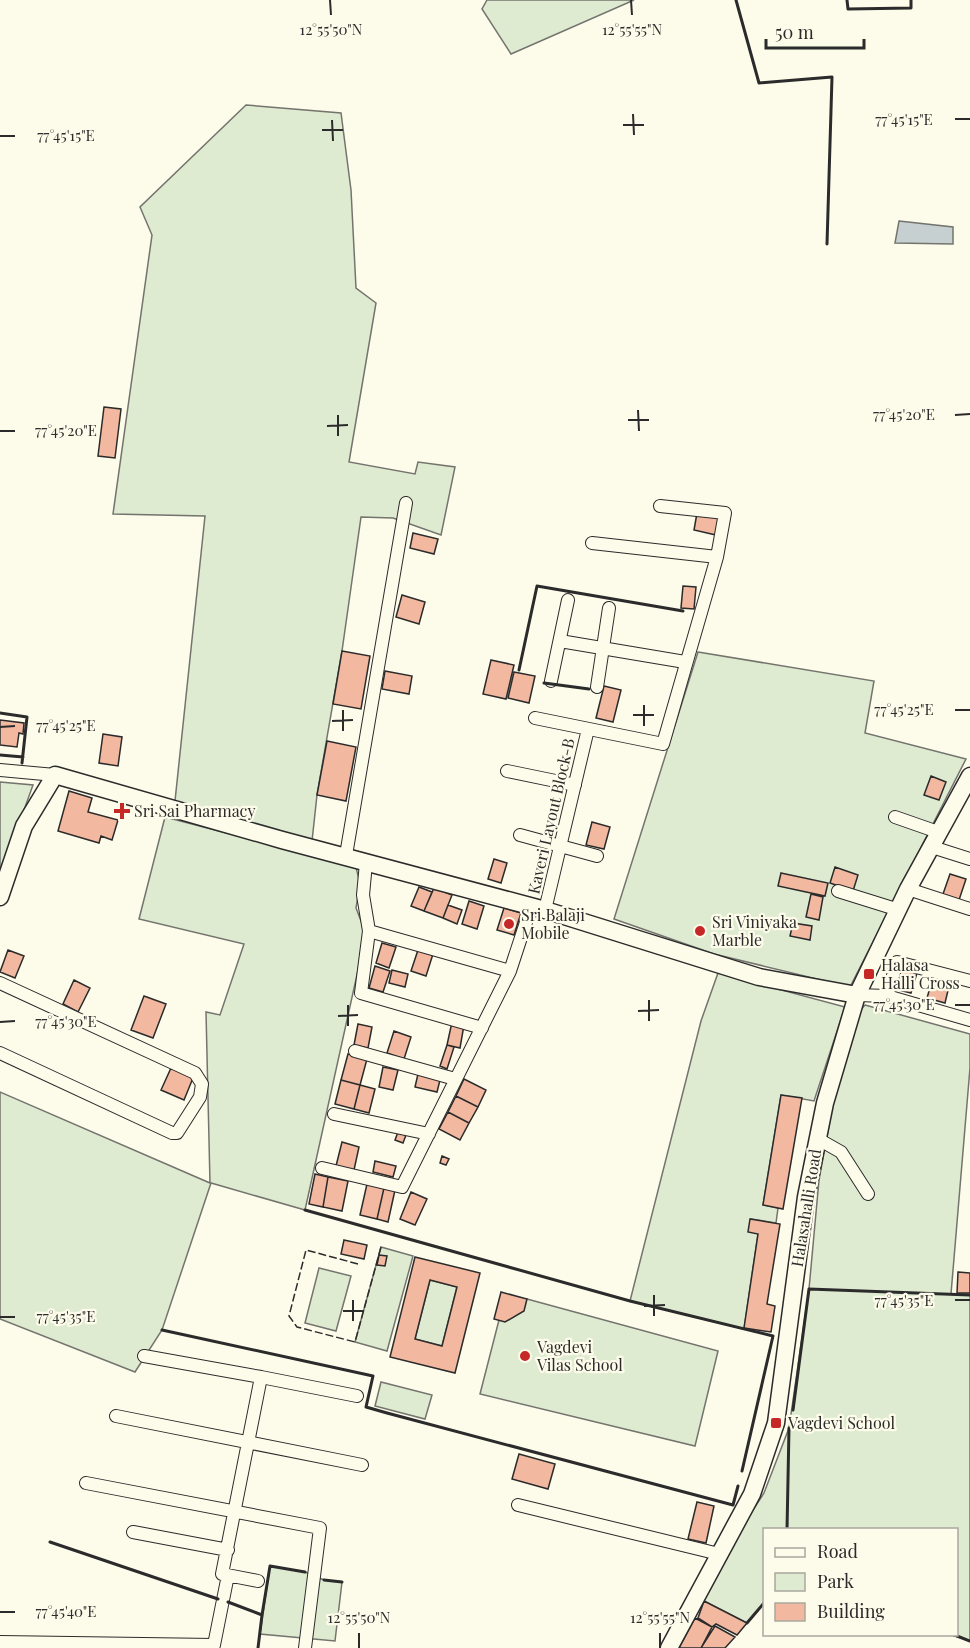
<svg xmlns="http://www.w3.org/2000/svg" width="970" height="1648" viewBox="0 0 970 1648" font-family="'Playfair Display',serif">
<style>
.green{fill:#deebd1;stroke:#74746e;stroke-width:1.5}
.water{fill:#c7d0d0;stroke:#74746e;stroke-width:1.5}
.building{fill:#f2b8a0;stroke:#2b2b2b;stroke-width:1.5;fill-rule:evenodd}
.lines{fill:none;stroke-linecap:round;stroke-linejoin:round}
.street-casing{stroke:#2b2b2b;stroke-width:14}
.secondary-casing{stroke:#2b2b2b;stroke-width:19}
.street{stroke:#fdfbea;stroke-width:12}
.secondary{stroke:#fdfbea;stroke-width:16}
.fence{stroke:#2b2b2b;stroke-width:1.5;stroke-dasharray:8 3;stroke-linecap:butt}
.wall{stroke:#2b2b2b;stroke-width:3}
.ticks{fill:none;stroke:#2b2b2b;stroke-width:2}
.poi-dot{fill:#c62828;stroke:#fdfbea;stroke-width:2}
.labels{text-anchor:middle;stroke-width:4.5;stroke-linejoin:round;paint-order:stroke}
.poi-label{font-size:16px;fill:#2b2b2b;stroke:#fdfbea;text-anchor:start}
.street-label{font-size:16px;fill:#2b2b2b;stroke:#fdfbea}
.ticks-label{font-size:15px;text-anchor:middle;fill:#2b2b2b;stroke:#fdfbea;stroke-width:4.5;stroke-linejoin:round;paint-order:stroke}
</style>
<rect width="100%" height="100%" fill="#fdfbea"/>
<path class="green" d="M487,0h147l-123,54 -29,-45z
M246,105l95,8 10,77 5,98 20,15 -27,159 66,12 3,-12 37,5 -14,68 -48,-17 -32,-1 -19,134 -25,144 -5,46 -137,-40 30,-285 -92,-2 39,-279 -12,-28z
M698,652l176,29 -9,52 101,26 -116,228 -136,-33 -100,-35z
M0,782l33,3 -33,92z
M165,817l191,50 4,17 -4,24 10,26 -61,276 -94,-27 -49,147 -27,42 -135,-53v-227l210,91 -4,-171 14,3 24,-71 -105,-25z
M718,973l127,34 -31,94 -33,-6 -18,110 15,3 -2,15 -25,-4 7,15 -14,95 -114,-28 71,-280z
M865,1005l105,29v34l-19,226 19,1v346l-18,-6 4,-1v-104h-192v73l-17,20 -43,-22 -1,-4 20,-41 41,-63 25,-65 20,-139 10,-109 18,-99 20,-67z
M381,1247l32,9 -26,95 -32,-9z
M319,1268l32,8 -15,55 -31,-8z
M430,1280l27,7 -15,59 -27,-7z
M527,1299l191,52 -23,95 -215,-52 19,-74z
M381,1382l51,13 -7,24 -50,-13z
M270,1566l35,6 19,8 18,2 -7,59 -75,-7z"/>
<path class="water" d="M899,221l54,6v17l-58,-1z"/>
<path class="building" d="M104,407l17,2 -6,49 -17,-2z
M697,513l23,5 -4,17 -22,-5z
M413,533l25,6 -4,15 -24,-6z
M683,586l13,1 -2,22 -13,-1z
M402,595l23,7 -6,22 -23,-7z
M342,651l28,5 -9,53 -28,-5z
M491,660l23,5 -8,34 -23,-5z
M385,671l27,5 -3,18 -27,-5z
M514,672l21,4 -6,27 -21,-5z
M604,686l17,4 -8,32 -17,-4z
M0,720l24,3 -1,11 -4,-1 -2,14 -17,-2z
M103,734l19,3 -4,29 -19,-3z
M327,741l29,6 -10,54 -29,-6z
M931,776l15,6 -7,18 -15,-5z
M69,791l23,7 -4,14 30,8 -6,20 -11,-4 -2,7 -41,-12z
M592,822l18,5 -6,22 -18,-4z
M494,859l13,4 -6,20 -13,-4z
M835,867l23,8 -5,16 -23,-8z
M781,873l47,10 -3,13 -47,-10z
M950,874l16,5 -7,21 -16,-6z
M419,887l13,5 -8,19 -13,-5z
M434,888l18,7 -9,23 -19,-7z
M811,894l12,3 -4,23 -13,-3z
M469,901l15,5 -7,23 -15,-5z
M448,905l14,5 -5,14 -14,-6z
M504,908l17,5 -7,22 -17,-5z
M793,923l19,3 -2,14 -20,-4z
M382,943l14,4 -7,21 -13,-5z
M8,950l16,6 -9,22 -15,-6z
M418,950l15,4 -7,22 -15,-5z
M375,966l15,5 -7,21 -14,-4z
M901,969l16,4 -6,20 -16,-4z
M392,970l16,4 -3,13 -16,-4z
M933,977l17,5 -5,21 -18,-5z
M74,980l16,8 -12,24 -15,-8z
M144,996l22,8 -13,34 -22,-8z
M452,1022l12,3 -4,23 -13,-3z
M358,1024l14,3 -4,21 -14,-3z
M394,1031l17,6 -7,22 -17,-6z
M447,1045l7,2 -7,22 -7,-3z
M348,1054l19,5 -7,26 -19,-5z
M383,1067l15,3 -5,20 -14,-3z
M171,1068l22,10 -9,22 -23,-10z
M418,1074l22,6 -3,12 -22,-5z
M464,1079l22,11 -8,17 -22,-11z
M341,1080l19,5 -6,24 -19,-5z
M360,1085l15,4 -6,24 -15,-4z
M781,1095l21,3 -19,111 -20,-4z
M456,1096l22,11 -9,16 -21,-11z
M448,1112l21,11 -9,17 -21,-11z
M398,1132l8,3 -3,8 -8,-3z
M342,1142l17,5 -5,23 -18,-4z
M442,1156l7,3 -3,6 -6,-2z
M375,1161l21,5 -3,11 -20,-5z
M315,1174l13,3 -5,30 -14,-3z
M328,1177l20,4 -6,30 -19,-4z
M367,1184l17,4 -7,31 -17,-4z
M384,1188l11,2 -7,32 -11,-3z
M411,1192l16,7 -12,26 -15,-6z
M750,1219l30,5 -13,80 8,2 -4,26 -27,-4 14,-94 -10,-2z
M344,1240l23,5 -3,14 -23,-5z
M379,1255l8,1 -2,10 -8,-1z
M415,1257l65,16 -25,100 -65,-16zM430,1280l27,7 -15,59 -27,-7z
M958,1272l12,1v20h-13z
M501,1292l26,7 -3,12 -19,11 -11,-3z
M519,1454l36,10 -7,25 -36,-10z
M697,1502l17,4 -8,37 -18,-4z
M704,1601l43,22 -10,12 -21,-11 -4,3 -14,-9z
M695,1618l17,9 -11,21h-22z
M715,1626l20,11 -10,11h-24z"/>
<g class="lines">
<defs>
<path id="street" d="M592,543l125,14
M560,641l125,21
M551,681l17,-81
M597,687l12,-79
M535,718l128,26 54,-187 8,-44 -65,-7
M0,770l55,5
M507,771l68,14
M895,817l43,15
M520,835l77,21
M932,847l38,12
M346,855l60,-352
M366,863l-3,32 6,36 -8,62 121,35
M908,889l62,20
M838,891l61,19
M545,910l43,-181
M369,931l141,40
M0,983l195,90 7,11 -2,13 -23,36h-5l-172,-80
M857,995l30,1 83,24
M887,996l10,-34 73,19
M355,1051l100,28
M334,1114l95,20
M818,1139l23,13 27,42
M322,1168l80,19 108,-216 21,-64
M144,1356l117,21
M116,1416l246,49
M86,1483l234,45 -15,120
M518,1505l201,49
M133,1532l95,18
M258,1581l-36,-7 39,-197 96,19
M0,1642l214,3 14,-70"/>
<path id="secondary" d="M0,897l24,-71 31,-51 227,65 263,70 214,67 98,18
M669,1648l83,-154 24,-71 30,-226 19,-94 32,-108 51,-106 62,-113"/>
</defs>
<use href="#street" class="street-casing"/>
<use href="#secondary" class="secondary-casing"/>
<use href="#street" class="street"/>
<use href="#secondary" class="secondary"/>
<path class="fence" d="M358,1264l-52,-14 -17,66 8,11 58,15 26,-95"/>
<path class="wall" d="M736,0l23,83 73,-6 -5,167
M847,0l1,9 63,-1v-8
M519,670l18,-84 146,25
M544,683l45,6
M0,713l27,4 -5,46
M0,755l23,2
M305,1210l325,91 143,35 -31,135
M162,1330l211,46 -7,31 21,6 346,92 5,-19
M793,1410l16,-121 161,6
M787,1530l2,-102
M50,1542l168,57
M324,1580l18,2
M228,1602l34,13 8,-49 35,6
M747,1623l17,-20
M952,1634l18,7
M258,1648l4,-33"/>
</g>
<path class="ticks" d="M330,0l1,15M631,0l1,15M633,114l1,21M955,119h15M332,120l1,21M623,125h21M322,130h21M0,136h15M638,410l1,21M338,415v21M955,415l15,-1M628,420h21M327,426l21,-1M0,431h15M644,705v21M343,710v21M955,710h15M633,715h21M332,721l21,-1M0,727l15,-1M649,1000v21M348,1005v21M955,1005h15M638,1011l21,-1M338,1016l20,-1M0,1022l15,-1M654,1295v21M353,1300v21M955,1300h15M644,1306l21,-1M343,1311h21M0,1317h15M0,1612h15M359,1633v15M660,1633v15"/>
<g class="poi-dot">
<path d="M119 802h6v6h6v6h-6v6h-6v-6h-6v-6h6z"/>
<circle cx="509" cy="924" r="6"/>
<circle cx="700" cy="931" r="6"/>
<rect x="863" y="968" width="12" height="12" rx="3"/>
<circle cx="525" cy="1356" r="6"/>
<rect x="770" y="1417" width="12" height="12" rx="3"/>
</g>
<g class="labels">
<g class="poi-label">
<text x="134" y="817">Sri Sai Pharmacy</text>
<text x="521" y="921">Sri Balaji<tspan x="521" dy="18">Mobile</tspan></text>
<text x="712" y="928">Sri Viniyaka<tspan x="712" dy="18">Marble</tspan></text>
<text x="881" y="971">Halasa<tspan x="881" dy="18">Halli Cross</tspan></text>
<text x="537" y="1353">Vagdevi<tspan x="537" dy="18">Vilas School</tspan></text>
<text x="788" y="1429">Vagdevi School</text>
</g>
<g class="street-label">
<text transform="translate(551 816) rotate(-77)" y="6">Kaveri Layout Block-B</text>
<text transform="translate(806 1208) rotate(-81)" y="6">Halasahalli Road</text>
</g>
</g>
<g class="ticks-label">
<text x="331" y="35">12°55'50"N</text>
<text x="632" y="35">12°55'55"N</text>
<text x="904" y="125">77°45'15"E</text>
<text x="66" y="141">77°45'15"E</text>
<text x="904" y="420">77°45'20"E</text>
<text x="66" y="436">77°45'20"E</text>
<text x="904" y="715">77°45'25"E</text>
<text x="66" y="731">77°45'25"E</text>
<text x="904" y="1010">77°45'30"E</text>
<text x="66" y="1027">77°45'30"E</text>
<text x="904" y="1306">77°45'35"E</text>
<text x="66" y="1322">77°45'35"E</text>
<text x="66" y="1617">77°45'40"E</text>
<text x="359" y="1623">12°55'50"N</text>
<text x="660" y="1623">12°55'55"N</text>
</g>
<rect x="763" y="1528" width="195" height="108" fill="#fdfbea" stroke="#a9a89e" stroke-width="1.5"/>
<rect x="775" y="1548" width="30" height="9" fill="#fdfbea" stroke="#a9a89e" stroke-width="1.5"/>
<text x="817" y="1558" font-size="18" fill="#2b2b2b">Road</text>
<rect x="775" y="1573" width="30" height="18" fill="#deebd1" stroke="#a9a89e" stroke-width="1.5"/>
<text x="817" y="1588" font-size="18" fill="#2b2b2b">Park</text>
<rect x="775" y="1603" width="30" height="18" fill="#f2b8a0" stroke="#a9a89e" stroke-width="1.5"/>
<text x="817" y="1618" font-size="18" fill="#2b2b2b">Building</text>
<path d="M766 39v9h98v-9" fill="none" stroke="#2b2b2b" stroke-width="3"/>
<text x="775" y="39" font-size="18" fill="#2b2b2b" stroke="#fdfbea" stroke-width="4.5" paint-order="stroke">50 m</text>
</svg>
